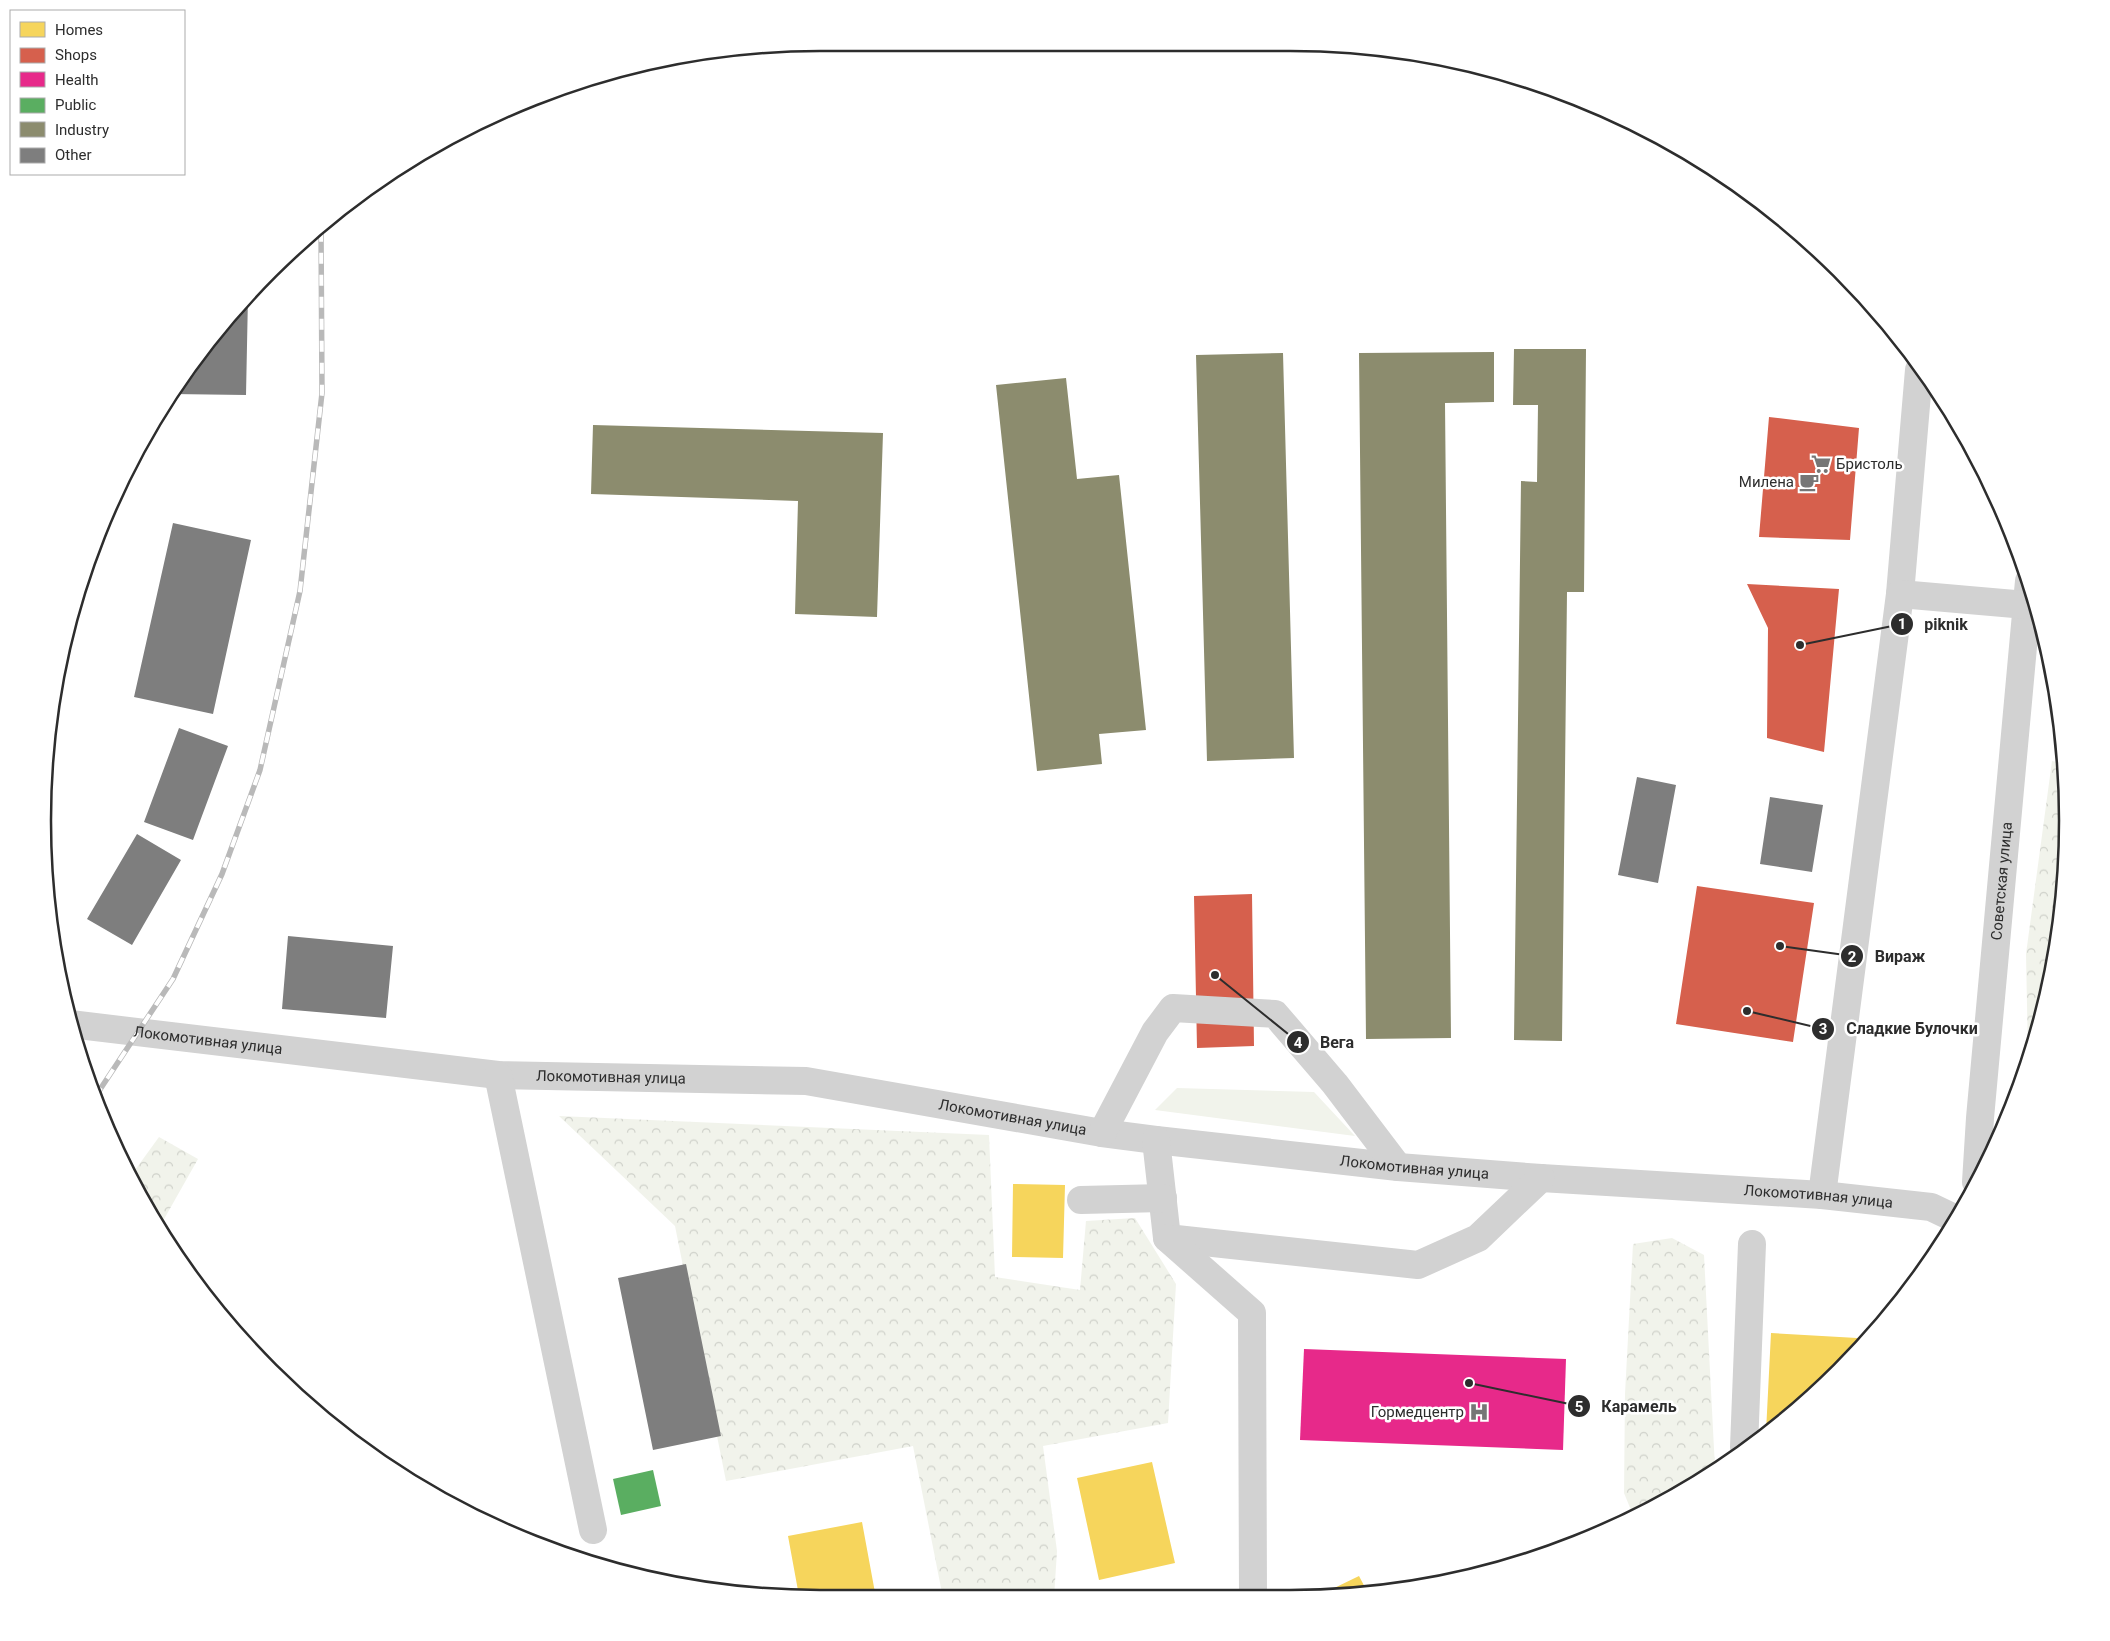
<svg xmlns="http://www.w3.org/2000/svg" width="2110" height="1641" viewBox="0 0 2110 1641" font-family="Roboto,sans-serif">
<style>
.grass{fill:#f1f3eb}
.forest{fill:url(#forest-crowns)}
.homes{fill:#f6d55c}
.shops{fill:#d6604d}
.health{fill:#e7298a}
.public{fill:#5aae61}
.industry{fill:#8c8c6e}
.building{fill:#7e7e7e}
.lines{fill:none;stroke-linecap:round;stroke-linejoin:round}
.minor{stroke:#d2d2d2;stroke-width:28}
.rail-casing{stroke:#b9b9b9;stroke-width:5.5}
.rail{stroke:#fff;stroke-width:4;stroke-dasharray:11;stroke-linecap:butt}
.labels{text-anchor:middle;stroke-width:5;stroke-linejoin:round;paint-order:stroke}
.poi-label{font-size:15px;fill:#2d2d2d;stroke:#fff;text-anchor:end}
.street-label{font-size:15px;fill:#2d2d2d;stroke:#fff}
.rim{fill:none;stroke:#2d2d2d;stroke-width:2.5}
.leader{fill:none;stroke:#2d2d2d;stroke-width:2}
.callout-dot{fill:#2d2d2d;stroke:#fff;stroke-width:2}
.mark-label{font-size:15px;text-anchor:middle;font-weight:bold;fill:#fff}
.callout-label{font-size:16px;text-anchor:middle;font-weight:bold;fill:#2d2d2d;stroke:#fff;stroke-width:5;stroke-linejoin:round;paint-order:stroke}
</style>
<defs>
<pattern id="forest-crowns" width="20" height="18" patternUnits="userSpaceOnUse" patternTransform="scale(1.25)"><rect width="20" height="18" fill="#f1f3eb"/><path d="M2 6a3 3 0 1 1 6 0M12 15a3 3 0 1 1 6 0" fill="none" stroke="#cfd1ca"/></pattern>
</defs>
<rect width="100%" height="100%" fill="#fff"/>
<path class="grass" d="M1177,1088l137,4 41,44 -200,-26z"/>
<path class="forest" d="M2052,761l10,2 4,108 -25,151 -13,34 -2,-102z
M559,1116l430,19 6,142 85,13 6,-69 49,-3 41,66 -8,139 -125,23 14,105 -3,47h-111l-30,-152 -187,35 -51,-255z
M159,1137l39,22 -39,69 -12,-18 -17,-33z
M1672,1238l32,17 11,213 -36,26 -46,21 -9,-22 1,-99 8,-150z"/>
<path class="homes" d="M1013,1184l52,1 -2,73 -51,-1z
M1771,1333l86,5v9l-54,58 -37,27z
M1152,1462l23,101 -76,17 -22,-102z
M862,1522l14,76h-56l-21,-2 -11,-60z
M1359,1576l9,17 -39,4 -3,-5z"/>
<path class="shops" d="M1769,417l90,11 -9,112 -91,-3z
M1747,584l92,5 -15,163 -57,-14 1,-110z
M1697,886l117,17 -21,139 -117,-18z
M1252,894l2,152 -57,2 -3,-152z"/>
<path class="health" d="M1304,1349l262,10 -3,91 -263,-10z"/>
<path class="public" d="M653,1470l8,36 -40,9 -8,-36z"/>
<path class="industry" d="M1514,349h72l-2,243h-17l-5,449 -48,-1 7,-559 16,1 1,-77h-25z
M1494,352v50l-49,1 6,635 -85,1 -7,-686z
M1283,353l11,405 -87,3 -11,-406z
M1066,378l11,101 42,-4 27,255 -47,4 3,30 -65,7 -41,-386z
M593,425l290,8 -6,184 -82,-3 3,-113 -207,-7z"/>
<path class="building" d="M248,296l-2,99 -74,-1 31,-47z
M173,523l78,17 -38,174 -79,-17z
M179,728l49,18 -35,94 -49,-18z
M1637,777l39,8 -18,98 -40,-8z
M1770,797l53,8 -11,67 -52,-8z
M137,834l44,26 -49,85 -45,-26z
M288,936l105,10 -7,72 -104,-9z
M686,1264l35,172 -68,14 -35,-172z"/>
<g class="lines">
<g class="minor">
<path d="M1900,594l19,-224"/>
<path id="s1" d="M70,1024l428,51 308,6 296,52 54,7 242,27 143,11 281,17 109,12 23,11"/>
<path d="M498,1075l95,455"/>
<path d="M1102,1133l53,-101 18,-24 102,6 60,70 63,83"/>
<path d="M1156,1140l11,98 251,27 60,-27 63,-60"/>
<path id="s2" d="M1976,1182l4,-64 49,-537"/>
<path d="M1822,1195l78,-601 126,11"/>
<path d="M1081,1200l82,-2"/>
<path d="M1167,1238l85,75 1,284"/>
<path d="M1744,1447l8,-203"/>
</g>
<defs>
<path id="rail" d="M95,1097l78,-118 49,-105 38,-104 40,-179 22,-198 -1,-167"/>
</defs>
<use href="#rail" class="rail-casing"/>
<use href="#rail" class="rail"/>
</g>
<defs>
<symbol id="supermarket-bare" viewBox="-9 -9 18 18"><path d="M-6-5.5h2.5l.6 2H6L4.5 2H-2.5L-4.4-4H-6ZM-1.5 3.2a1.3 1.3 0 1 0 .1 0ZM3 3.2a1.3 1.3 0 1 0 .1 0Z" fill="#767676" stroke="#fff" stroke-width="2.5" paint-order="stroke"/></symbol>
<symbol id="cafe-bare" viewBox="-9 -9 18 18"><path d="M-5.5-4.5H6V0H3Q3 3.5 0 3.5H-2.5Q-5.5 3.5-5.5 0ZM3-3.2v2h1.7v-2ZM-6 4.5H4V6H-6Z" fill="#767676" stroke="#fff" stroke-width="2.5" paint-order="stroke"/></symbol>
<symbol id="hospital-bare" viewBox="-9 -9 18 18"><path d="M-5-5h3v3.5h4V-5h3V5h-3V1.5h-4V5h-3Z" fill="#767676" stroke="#fff" stroke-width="2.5" paint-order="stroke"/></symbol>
</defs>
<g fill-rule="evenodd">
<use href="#supermarket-bare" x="1807" y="450" width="28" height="28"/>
<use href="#cafe-bare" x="1795" y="468" width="28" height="28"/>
<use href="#hospital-bare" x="1465" y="1398" width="28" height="28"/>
</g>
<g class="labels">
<g class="poi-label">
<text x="1836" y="469" text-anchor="start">Бристоль</text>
<text x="1794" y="487">Милена</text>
<text x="1464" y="1417">Гормедцентр</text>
</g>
<g class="street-label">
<text dy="5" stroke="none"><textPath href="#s2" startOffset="302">Советская улица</textPath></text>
<text dy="5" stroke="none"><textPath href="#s1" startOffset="139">Локомотивная улица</textPath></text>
<text dy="5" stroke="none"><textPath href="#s1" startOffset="544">Локомотивная улица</textPath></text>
<text dy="5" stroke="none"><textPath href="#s1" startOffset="949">Локомотивная улица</textPath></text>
<text dy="5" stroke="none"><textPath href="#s1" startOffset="1354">Локомотивная улица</textPath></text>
<text dy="5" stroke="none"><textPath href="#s1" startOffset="1759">Локомотивная улица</textPath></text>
</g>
</g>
<path d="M0 0H2110V1641H0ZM820 51H1290A769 769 0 0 1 2059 820V821A769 769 0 0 1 1290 1590H820A769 769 0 0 1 51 821V820A769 769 0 0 1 820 51Z" fill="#fff" fill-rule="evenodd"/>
<path class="rim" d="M820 51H1290A769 769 0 0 1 2059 820V821A769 769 0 0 1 1290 1590H820A769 769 0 0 1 51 821V820A769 769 0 0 1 820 51Z"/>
<path class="leader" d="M1800 645L1902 624M1780 946L1852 956M1747 1011L1823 1029M1215 975L1298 1042M1469 1383L1579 1406"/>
<g class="callout-dot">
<circle cx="1800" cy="645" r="5"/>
<circle cx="1780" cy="946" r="5"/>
<circle cx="1747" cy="1011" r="5"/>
<circle cx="1215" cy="975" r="5"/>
<circle cx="1469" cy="1383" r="5"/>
<circle cx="1902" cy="624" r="12"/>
<circle cx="1852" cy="956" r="12"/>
<circle cx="1823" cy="1029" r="12"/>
<circle cx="1298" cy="1042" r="12"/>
<circle cx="1579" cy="1406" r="12"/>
</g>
<g class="mark-label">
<text x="1902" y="629">1</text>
<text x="1852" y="962">2</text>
<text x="1823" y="1034">3</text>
<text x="1298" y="1048">4</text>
<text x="1579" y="1412">5</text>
</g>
<g class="callout-label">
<text x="1946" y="630">piknik</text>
<text x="1900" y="962">Вираж</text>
<text x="1912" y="1034">Сладкие Булочки</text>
<text x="1337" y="1048">Вега</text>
<text x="1639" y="1412">Карамель</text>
</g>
<rect x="10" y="10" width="175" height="165" fill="#ffffff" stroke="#ababab"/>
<rect x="20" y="22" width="25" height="15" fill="#f6d55c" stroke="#ababab"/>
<text x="55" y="35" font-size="15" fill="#2d2d2d">Homes</text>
<rect x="20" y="48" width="25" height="15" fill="#d6604d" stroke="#ababab"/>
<text x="55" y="60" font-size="15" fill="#2d2d2d">Shops</text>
<rect x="20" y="72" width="25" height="15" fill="#e7298a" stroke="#ababab"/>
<text x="55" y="85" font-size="15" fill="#2d2d2d">Health</text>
<rect x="20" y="98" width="25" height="15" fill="#5aae61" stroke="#ababab"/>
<text x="55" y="110" font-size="15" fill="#2d2d2d">Public</text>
<rect x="20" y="122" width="25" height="15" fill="#8c8c6e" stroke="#ababab"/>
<text x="55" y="135" font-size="15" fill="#2d2d2d">Industry</text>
<rect x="20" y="148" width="25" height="15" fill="#7e7e7e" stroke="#ababab"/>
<text x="55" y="160" font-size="15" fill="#2d2d2d">Other</text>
</svg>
